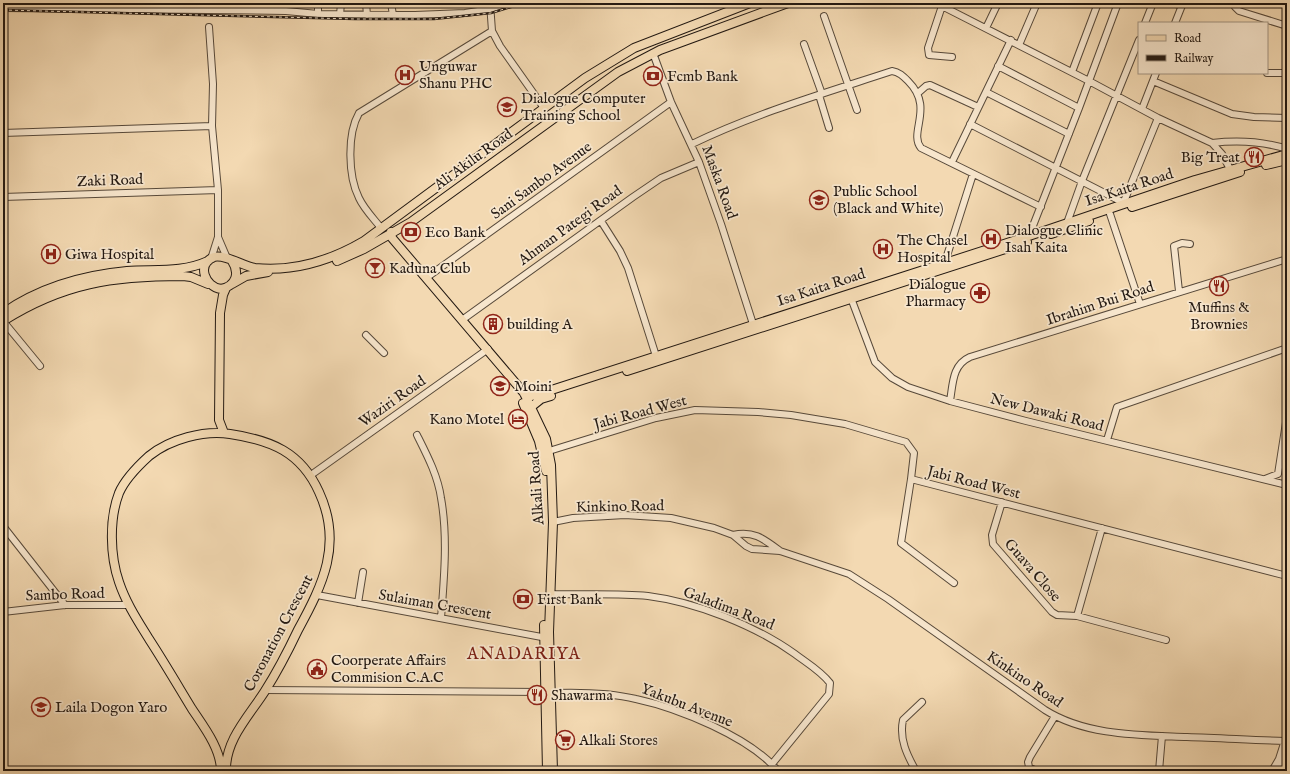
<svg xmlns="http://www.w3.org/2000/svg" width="1290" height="774" viewBox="0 0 1290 774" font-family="'IM FELL English',serif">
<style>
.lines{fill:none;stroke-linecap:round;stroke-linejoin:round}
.minor-casing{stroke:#57493a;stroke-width:8}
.major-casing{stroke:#231912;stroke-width:10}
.minor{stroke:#f7e6cd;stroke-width:6}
.major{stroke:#f3d9b2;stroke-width:8}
.rail-casing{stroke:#231912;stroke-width:2.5}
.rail{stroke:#f7e6cd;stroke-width:1;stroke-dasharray:3;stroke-linecap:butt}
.labels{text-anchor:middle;stroke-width:3.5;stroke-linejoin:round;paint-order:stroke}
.poi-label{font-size:15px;fill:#231912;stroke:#f7e6cd;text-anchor:start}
.street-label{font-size:15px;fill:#231912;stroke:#f7e6cd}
.quarter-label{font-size:17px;letter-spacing:1px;fill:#7a1f14;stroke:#f7e6cd}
</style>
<rect width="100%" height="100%" fill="#f3d9b2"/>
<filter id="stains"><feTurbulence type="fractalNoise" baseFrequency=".005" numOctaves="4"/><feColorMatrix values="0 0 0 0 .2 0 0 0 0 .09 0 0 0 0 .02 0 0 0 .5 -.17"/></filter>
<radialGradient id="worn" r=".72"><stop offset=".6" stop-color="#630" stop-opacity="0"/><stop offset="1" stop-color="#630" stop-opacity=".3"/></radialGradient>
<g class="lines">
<defs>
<path id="minor" d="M318,3v11
M366,3l1,12
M391,3l2,12
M490,3l2,28 8,15 44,62
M936,3l153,78 69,37 54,25 10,11 8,15
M1172,3l10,3
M1235,3v4l4,4 48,15
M942,6l-14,42 1,7 23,2
M3,8l204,2 79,1 32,3 97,1 50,-2 26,-4 17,-6
M340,15l1,-12
M824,16l33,94
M1145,23l8,-20
M1175,23l8,-20
M209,27l4,57 -1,42 6,64v47l-7,22
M986,28l12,-25
M804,44l18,50
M1019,45l18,-42
M653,53l18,49 28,60 22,62 32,100
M998,66l81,42
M1072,72l26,-69
M1267,73h20
M1153,81l79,33 22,3 33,1
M986,92l83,42
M918,93l8,-7 4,-1 48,22
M819,95l10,33
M1142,109l14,-36
M970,124l154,79
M3,133l209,-7
M1212,143c26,-3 50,-2 75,6
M692,144c64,-31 133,-51 200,-73 7,1 11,5 16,10 27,27 0,51 13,67l120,59
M952,162l59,-122
M3,197l215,-7
M1123,204l35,-86
M1110,214l30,90
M601,221l19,30 8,17 28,88
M1067,223l15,-42 57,-141
M381,228c-7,-9 -17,-19 -22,-30 -11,-22 -12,-64 0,-85l133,-82
M1029,236l50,-128 39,-105
M218,237l9,21
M945,262l28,-88
M426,278l245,-176
M1179,291l-5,-45 8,-3 8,1
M851,298l24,64 17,16 16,9 42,14 76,20 261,64
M462,320l171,-123 28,-19 38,-16
M3,321l37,45
M366,335l18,18
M950,401c3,-17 2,-36 20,-44l317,-98
M417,435c10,20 21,41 24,63 7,39 3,81 0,120
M1107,440l10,-33 170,-59
M549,451l107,-33 39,-8 63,2 33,3 54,9 61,18 8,11 -3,26 376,97
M311,475l177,-126
M911,479l-10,64 53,40
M1265,479l13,-5 9,-58
M1002,502l-10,33 1,9 59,68 5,3 20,1 89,24
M553,522l20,-4 52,-3 46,3 43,10 19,7 13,11 6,3 28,2 69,23 39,25 157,111c41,26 95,25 142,27 33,1 65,3 98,4
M3,526l62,79
M733,535c20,-5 31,4 47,16
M551,594c31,1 66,-1 97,2 48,6 108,30 147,58 12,9 26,17 35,29l-1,11 -57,70
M317,595l230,43
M358,603l5,-31
M3,612l62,-7h64
M1077,616l25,-88
M265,690l279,2
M551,693c28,-1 57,-1 85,6 42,9 114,38 142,72
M916,771c-9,-16 -17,-32 -13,-51l19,-18
M1036,771l-7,-4 -1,-5 2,-5 25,-41
M1159,771l3,-35
M1272,771l7,-12 8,-25
M1277,771l10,-24"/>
<path id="major" d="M1266,165l21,-5
M1132,207l108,-35
M391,232l1,6 132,155 22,46 5,26 2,57 -4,110 4,139
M1051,234l38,-13
M232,261c8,12 4,25 -11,28 -16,-2 -25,-25 -7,-32 11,-3 29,9 41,11 40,4 75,-7 109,-27l221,-163 49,-30 116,-45
M337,261l27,-12 47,-27 207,-150 42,-22 128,-47
M232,284l14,-8 22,-4
M3,313c36,-25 81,-38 124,-42 28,-2 55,2 81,-10
M3,321c60,-38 110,-45 180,-45l8,1 17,7
M627,371l400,-129
M524,393l7,3 8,-2 490,-158 166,-56 92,-26
M523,403l16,38 7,30
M531,407l10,-8 10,-3
M224,433l-5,-13 1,-107 3,-18 3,-7
M544,625l3,146
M221,771c0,-22 -17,-44 -29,-62 -14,-23 -28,-47 -43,-70 -11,-18 -23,-36 -30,-57 -9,-26 -10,-63 0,-89 6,-14 19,-27 30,-37 21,-17 55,-26 81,-22 41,6 71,18 89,58 24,52 4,92 -21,138 -10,21 -21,42 -33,61 -16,25 -40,49 -39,80"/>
</defs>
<use href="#minor" class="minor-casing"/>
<use href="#major" class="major-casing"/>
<use href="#minor" class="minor"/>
<use href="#major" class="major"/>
<defs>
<path id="rail" d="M3,10l352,9h79l57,-6 33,-10"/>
</defs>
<use href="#rail" class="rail-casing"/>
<use href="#rail" class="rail"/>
</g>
<defs>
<symbol id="hospital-ring" viewBox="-11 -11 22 22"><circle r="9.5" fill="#f7e6cd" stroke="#8f2418" stroke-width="1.5"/><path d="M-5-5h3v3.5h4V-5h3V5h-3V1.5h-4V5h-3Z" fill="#8f2418"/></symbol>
<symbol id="bank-ring" viewBox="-11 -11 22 22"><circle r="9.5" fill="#f7e6cd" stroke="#8f2418" stroke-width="1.5"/><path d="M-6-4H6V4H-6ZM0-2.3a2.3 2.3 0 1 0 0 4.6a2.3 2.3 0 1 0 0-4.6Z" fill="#8f2418"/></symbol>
<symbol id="university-ring" viewBox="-11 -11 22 22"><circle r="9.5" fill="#f7e6cd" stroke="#8f2418" stroke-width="1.5"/><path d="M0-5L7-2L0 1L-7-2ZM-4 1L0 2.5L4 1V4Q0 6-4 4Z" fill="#8f2418"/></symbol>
<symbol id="restaurant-ring" viewBox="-11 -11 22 22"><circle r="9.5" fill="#f7e6cd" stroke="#8f2418" stroke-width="1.5"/><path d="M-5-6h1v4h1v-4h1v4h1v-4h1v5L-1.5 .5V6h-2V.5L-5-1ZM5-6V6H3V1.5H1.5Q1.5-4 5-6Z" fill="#8f2418"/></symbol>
<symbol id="school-ring" viewBox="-11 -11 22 22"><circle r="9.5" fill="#f7e6cd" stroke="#8f2418" stroke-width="1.5"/><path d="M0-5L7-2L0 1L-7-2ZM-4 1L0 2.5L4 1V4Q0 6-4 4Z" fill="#8f2418"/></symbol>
<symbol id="bar-ring" viewBox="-11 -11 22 22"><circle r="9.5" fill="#f7e6cd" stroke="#8f2418" stroke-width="1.5"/><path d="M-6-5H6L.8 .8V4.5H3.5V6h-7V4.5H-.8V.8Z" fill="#8f2418"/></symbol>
<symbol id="pharmacy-ring" viewBox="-11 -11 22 22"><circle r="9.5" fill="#f7e6cd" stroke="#8f2418" stroke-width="1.5"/><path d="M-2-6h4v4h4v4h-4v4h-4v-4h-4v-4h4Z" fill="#8f2418"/></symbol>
<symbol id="building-ring" viewBox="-11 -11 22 22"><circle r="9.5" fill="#f7e6cd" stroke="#8f2418" stroke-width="1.5"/><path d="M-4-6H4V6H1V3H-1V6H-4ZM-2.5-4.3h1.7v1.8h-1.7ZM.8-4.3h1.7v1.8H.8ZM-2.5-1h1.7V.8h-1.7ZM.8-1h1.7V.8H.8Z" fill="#8f2418"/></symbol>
<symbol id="hotel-ring" viewBox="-11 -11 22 22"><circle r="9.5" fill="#f7e6cd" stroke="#8f2418" stroke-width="1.5"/><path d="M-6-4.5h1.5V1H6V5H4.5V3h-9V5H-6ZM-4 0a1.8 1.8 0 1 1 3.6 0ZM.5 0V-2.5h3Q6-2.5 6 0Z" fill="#8f2418"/></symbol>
<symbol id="civic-ring" viewBox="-11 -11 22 22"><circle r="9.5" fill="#f7e6cd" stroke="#8f2418" stroke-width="1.5"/><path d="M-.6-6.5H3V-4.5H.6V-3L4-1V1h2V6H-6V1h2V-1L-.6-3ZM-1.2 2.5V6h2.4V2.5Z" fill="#8f2418"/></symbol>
<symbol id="supermarket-ring" viewBox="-11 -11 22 22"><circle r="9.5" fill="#f7e6cd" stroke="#8f2418" stroke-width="1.5"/><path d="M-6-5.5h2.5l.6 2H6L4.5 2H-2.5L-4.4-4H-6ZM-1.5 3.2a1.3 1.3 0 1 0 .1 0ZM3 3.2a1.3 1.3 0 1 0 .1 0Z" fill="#8f2418"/></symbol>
</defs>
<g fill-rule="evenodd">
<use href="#hospital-ring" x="394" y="64" width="22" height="22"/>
<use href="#bank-ring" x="642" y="65" width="22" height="22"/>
<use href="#university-ring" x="496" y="96" width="22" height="22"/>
<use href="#restaurant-ring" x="1243" y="146" width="22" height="22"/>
<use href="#school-ring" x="808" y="189" width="22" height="22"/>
<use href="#bank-ring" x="400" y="221" width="22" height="22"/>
<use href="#hospital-ring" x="980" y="228" width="22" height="22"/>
<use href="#hospital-ring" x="872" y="238" width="22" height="22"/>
<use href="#hospital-ring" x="40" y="243" width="22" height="22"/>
<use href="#bar-ring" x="364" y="257" width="22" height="22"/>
<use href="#restaurant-ring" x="1208" y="275" width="22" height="22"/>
<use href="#pharmacy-ring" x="969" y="282" width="22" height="22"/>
<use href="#building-ring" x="482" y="313" width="22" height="22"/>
<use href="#school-ring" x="489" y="375" width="22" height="22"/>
<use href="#hotel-ring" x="507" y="408" width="22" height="22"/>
<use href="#bank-ring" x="512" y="588" width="22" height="22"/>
<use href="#civic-ring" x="306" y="658" width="22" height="22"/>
<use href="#restaurant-ring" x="526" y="684" width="22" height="22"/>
<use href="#school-ring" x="30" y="696" width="22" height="22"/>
<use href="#supermarket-ring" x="554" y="729" width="22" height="22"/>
</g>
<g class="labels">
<g class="poi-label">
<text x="419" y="71">Unguwar<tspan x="419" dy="17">Shanu PHC</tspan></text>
<text x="667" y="81">Fcmb Bank</text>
<text x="521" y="103">Dialogue Computer<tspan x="521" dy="17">Training School</tspan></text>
<text x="1240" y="162" text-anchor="end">Big Treat</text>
<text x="833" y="196">Public School<tspan x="833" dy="17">(Black and White)</tspan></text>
<text x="1005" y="235">Dialogue Clinic<tspan x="1005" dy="17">Isah Kaita</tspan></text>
<text x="425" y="237">Eco Bank</text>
<text x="897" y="245">The Chasel<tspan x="897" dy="17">Hospital</tspan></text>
<text x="65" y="259">Giwa Hospital</text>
<text x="389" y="273">Kaduna Club</text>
<text x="966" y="289" text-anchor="end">Dialogue<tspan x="966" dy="17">Pharmacy</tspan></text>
<text x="1219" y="312" text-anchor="middle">Muffins &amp;<tspan x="1219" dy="17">Brownies</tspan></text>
<text x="507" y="329">building A</text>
<text x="514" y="391">Moini</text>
<text x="504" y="424" text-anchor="end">Kano Motel</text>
<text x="537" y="604">First Bank</text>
<text x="331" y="665">Coorperate Affairs<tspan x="331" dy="17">Commision C.A.C</tspan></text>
<text x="551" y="700">Shawarma</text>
<text x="55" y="712">Laila Dogon Yaro</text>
<text x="579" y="745">Alkali Stores</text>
</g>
<g class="street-label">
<text transform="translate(473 159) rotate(-36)" y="5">Ali Akilu Road</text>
<text transform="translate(110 180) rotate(-2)" y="5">Zaki Road</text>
<text transform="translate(541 180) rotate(-36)" y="5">Sani Sambo Avenue</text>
<text transform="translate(720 182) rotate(70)" y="5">Maska Road</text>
<text transform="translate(1129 187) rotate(-18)" y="5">Isa Kaita Road</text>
<text transform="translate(570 225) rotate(-36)" y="5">Ahman Pategi Road</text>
<text transform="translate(821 287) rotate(-18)" y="5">Isa Kaita Road</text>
<text transform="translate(1100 303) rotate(-18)" y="5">Ibrahim Bui Road</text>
<text transform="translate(392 401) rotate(-35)" y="5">Waziri Road</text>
<text transform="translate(640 412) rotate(-15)" y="5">Jabi Road West</text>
<text transform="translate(1047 412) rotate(14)" y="5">New Dawaki Road</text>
<text transform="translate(974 482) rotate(14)" y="5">Jabi Road West</text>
<text transform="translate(536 488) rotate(-94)" y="5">Alkali Road</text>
<text transform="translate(620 506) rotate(-1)" y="5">Kinkino Road</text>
<text transform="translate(1033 570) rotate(49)" y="5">Guava Close</text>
<text transform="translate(65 594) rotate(-2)" y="5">Sambo Road</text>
<text transform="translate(435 604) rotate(10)" y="5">Sulaiman Crescent</text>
<text transform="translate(729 608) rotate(21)" y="5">Galadima Road</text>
<text transform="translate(278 633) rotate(-62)" y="5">Coronation Crescent</text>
<text transform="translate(1025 679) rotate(34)" y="5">Kinkino Road</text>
<text transform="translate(687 705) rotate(21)" y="5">Yakubu Avenue</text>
</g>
<g class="quarter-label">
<text x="524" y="659">ANADARIYA</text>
</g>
</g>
<rect width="1290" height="774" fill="none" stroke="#f3d9b2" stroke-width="16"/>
<rect x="4" y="4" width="1282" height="766" fill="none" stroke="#231912" stroke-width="2"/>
<rect x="8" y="8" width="1274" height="758" fill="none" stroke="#231912"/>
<rect x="1138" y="22" width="130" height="52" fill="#f7e6cd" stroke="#a29482"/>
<rect x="1146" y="35" width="20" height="6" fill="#f3d9b2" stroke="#a29482"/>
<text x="1174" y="42" font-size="12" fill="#231912">Road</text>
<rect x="1146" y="55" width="20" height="6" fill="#231912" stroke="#a29482"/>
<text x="1174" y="62" font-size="12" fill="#231912">Railway</text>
<rect width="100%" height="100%" filter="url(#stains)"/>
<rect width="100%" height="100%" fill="url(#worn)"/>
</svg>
